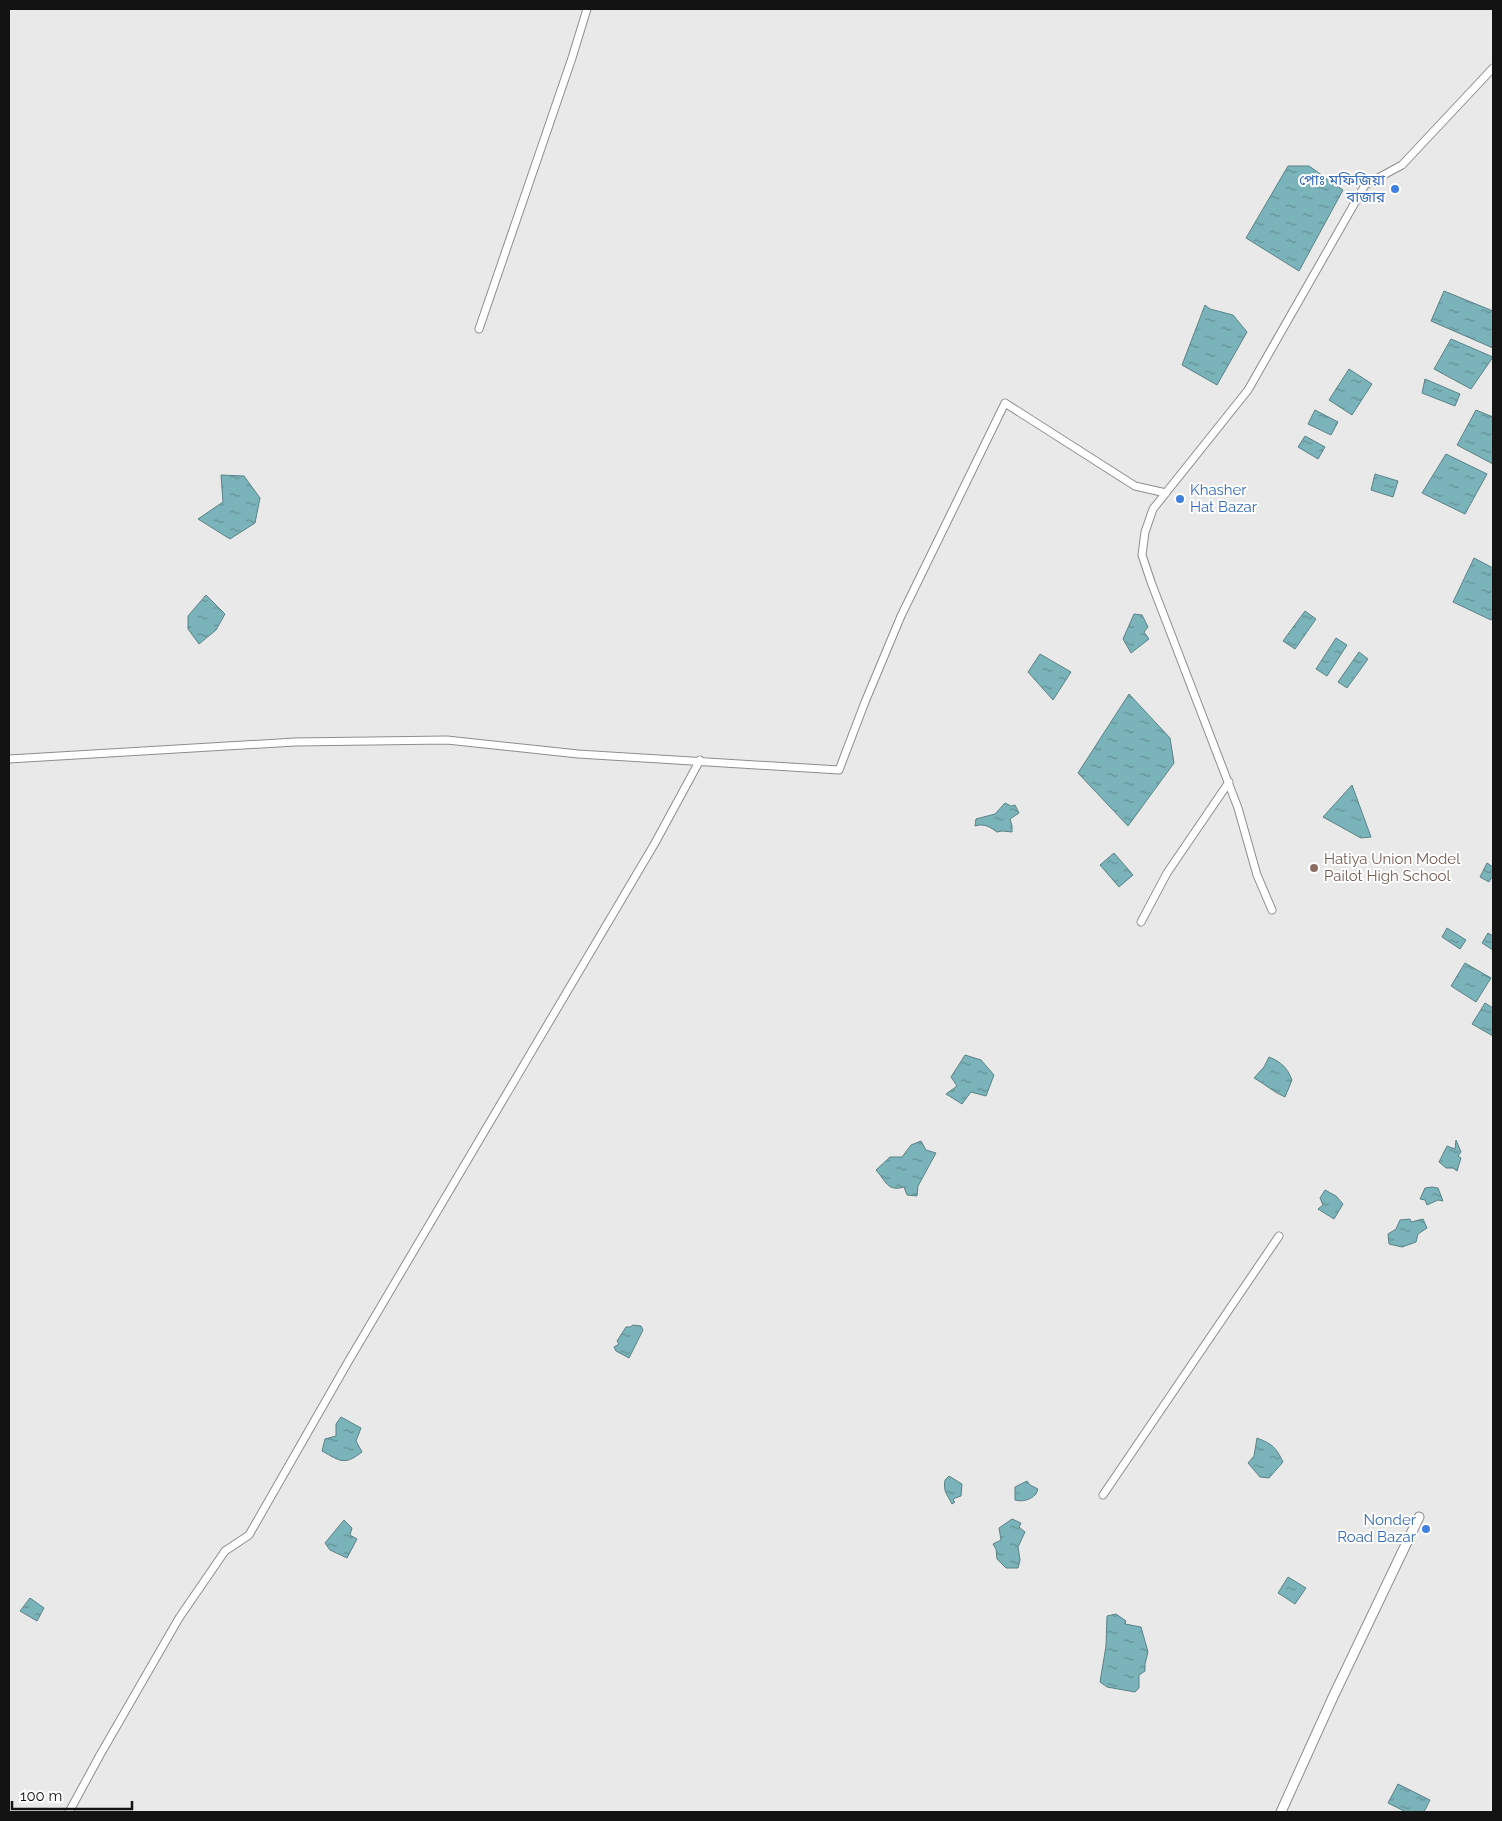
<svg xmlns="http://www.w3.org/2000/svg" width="1502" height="1821" viewBox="0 0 1502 1821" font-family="Raleway,'Noto Sans Bengali',sans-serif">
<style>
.water{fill:url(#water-ripples);stroke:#5b8387}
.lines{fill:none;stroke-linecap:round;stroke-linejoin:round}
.minor-casing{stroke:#8c8d8e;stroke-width:9}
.tertiary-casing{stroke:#8c8d8e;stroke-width:11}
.minor{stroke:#fff;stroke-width:7}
.tertiary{stroke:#fff;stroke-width:9}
.shop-dot{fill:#3f7fe0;stroke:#fff;stroke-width:2}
.education-dot{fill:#8d6e63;stroke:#fff;stroke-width:2}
.labels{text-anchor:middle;stroke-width:4;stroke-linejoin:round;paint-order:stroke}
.shop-label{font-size:15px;fill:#366cbe;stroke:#fff;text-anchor:end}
.education-label{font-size:15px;fill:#785e54;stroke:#fff;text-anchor:start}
</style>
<defs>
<pattern id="water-ripples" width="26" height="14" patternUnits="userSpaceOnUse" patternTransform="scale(1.25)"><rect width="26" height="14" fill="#7ab3b9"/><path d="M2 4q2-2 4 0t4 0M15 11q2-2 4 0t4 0" fill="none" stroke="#639095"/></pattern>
</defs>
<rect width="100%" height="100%" fill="#e9e9ea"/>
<path class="water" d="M1288,166h21l34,24 -44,81 -53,-33z
M1444,291l49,20v37l-62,-27z
M1205,305l5,4 23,6 14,17 -30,53 -35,-20z
M1451,339l42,18 -22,32 -37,-20z
M1349,369l23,15 -20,31 -23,-15z
M1425,379l35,15 -5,12 -33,-13z
M1315,410l23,12 -7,13 -23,-11z
M1476,410l17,7v47l-36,-19z
M1305,436l20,11 -7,12 -20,-12z
M1446,454l41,20 -22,40 -43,-21z
M1375,474l23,7 -5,16 -22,-7z
M221,475l23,1 16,22 -5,25 -25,16 -32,-20 25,-17z
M1474,558l19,10v49l-2,3 -38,-18z
M206,595l19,19 -9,16 -17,14 -11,-15v-13z
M1305,611l11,8 -21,30 -12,-8z
M1134,614l8,1 6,12 -4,5 5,7 -18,14 -8,-14z
M1336,638l11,7 -20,31 -11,-7z
M1359,652l9,7 -21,29 -9,-6z
M1040,654l31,18 -18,28 -25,-28z
M1129,694l41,44 4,25 -46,63 -50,-53z
M1352,785l19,52 -10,1 -38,-21z
M1005,803l6,3 4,-1 4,8 -9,6 2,7v6l-10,-1 -5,1c-7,-5 -13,-9 -22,-6l1,-7 19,-5z
M1114,853l19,22 -14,12 -19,-22z
M1487,863l6,4v11h-2l-2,4 -9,-5z
M1447,928l19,12 -6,9 -18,-12z
M1488,933l5,3v14l-11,-7z
M1465,963l26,15 -15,24 -25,-16z
M1485,1003l8,5v28l-21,-12z
M965,1055l16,5 13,15 -8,21 -15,-4 -9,12 -16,-10 11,-8 -6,-9z
M1269,1057c12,5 18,10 23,23l-7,17c-12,-5 -20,-13 -31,-19l10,-11z
M1456,1140l5,12 -3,4 3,2 -4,13 -4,-3h-7l-7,-6 8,-16 8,3z
M921,1141l5,9 10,3 -18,33 -1,10 -10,-1 -3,-8c-17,5 -18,-6 -28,-17l14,-13h12l9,-12z
M1432,1187l6,1 5,13 -5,-1 -11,5 -2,-5 -5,-1 5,-11z
M1325,1190l11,6 7,8 -9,15 -16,-10 5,-4 -3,-7z
M1410,1219l1,3 12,-3 4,9 -9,6 -2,8 -14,5 -13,-3 -1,-10 8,-5 4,-9z
M633,1325l8,1 2,4 -14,28 -13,-7 -2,-4 5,-3 -2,-3 9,-14h4z
M341,1417l20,11 -5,13 6,11c-18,14 -22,9 -40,-1l3,-12 11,-3v-12z
M1257,1438c15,6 19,9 26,24l-14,16 -9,-1 -12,-14 6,-7z
M949,1476l13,8 -1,12 -6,2 -2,2 2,2 -3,2c-5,-10 -9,-12 -7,-24z
M1027,1481l3,4 8,4 -2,5c-6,6 -13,8 -21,6v-13z
M1012,1519l9,4 -2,4 6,5 -7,15 2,13 -2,8h-12l-9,-9 -1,-10 -3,-5 8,-4 -2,-12z
M344,1520l8,8 -2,7 7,4 -10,19 -17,-8 -5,-7z
M1288,1577l18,11 -11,16 -17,-11z
M30,1598l14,10 -7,13 -17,-10z
M1116,1614l10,7 -1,3 16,3 7,25 -3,12v7l-6,4v13l-4,4 -28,-5 -7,-5 6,-36 1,-30z
M1398,1784l32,16 -6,12h-18l-18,-9z"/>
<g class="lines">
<defs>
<path id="minor" d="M479,329l93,-271 15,-49
M9,759l286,-17 152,-2 131,14 261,16 26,-68 36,-86 104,-213 130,83 31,7
M1272,910l-15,-35 -19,-67 -87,-226 -9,-27 3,-23 8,-23 95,-119 117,-205 37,-20 91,-97
M1141,922l26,-49 62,-91
M1103,1495l176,-259
M69,1812l31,-57 79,-137 46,-67 24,-16 99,-173 307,-519 45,-83"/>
<path id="tertiary" d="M1281,1812l52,-115 86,-180"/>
</defs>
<use href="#minor" class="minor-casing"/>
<use href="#tertiary" class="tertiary-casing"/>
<use href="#minor" class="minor"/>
<use href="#tertiary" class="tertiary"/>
</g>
<g class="shop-dot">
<circle cx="1395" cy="189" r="5"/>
<circle cx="1180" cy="499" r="5"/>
<circle cx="1426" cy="1529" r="5"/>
</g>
<circle class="education-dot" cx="1314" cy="868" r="5"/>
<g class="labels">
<g class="shop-label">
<text x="1385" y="185">পোঃ মফিজিয়া<tspan x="1385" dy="17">বাজার</tspan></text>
<text x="1190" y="495" text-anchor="start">Khasher<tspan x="1190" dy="17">Hat Bazar</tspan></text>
<text x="1416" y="1525">Nonder<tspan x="1416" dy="17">Road Bazar</tspan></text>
</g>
<g class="education-label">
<text x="1324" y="864">Hatiya Union Model<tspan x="1324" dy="17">Pailot High School</tspan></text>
</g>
</g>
<rect width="1502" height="1821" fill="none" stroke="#131313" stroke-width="20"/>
<path d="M12 1801v8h120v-8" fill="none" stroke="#131313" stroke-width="2.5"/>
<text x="20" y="1801" font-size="15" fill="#131313" stroke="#ffffff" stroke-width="4" paint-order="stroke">100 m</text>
</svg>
